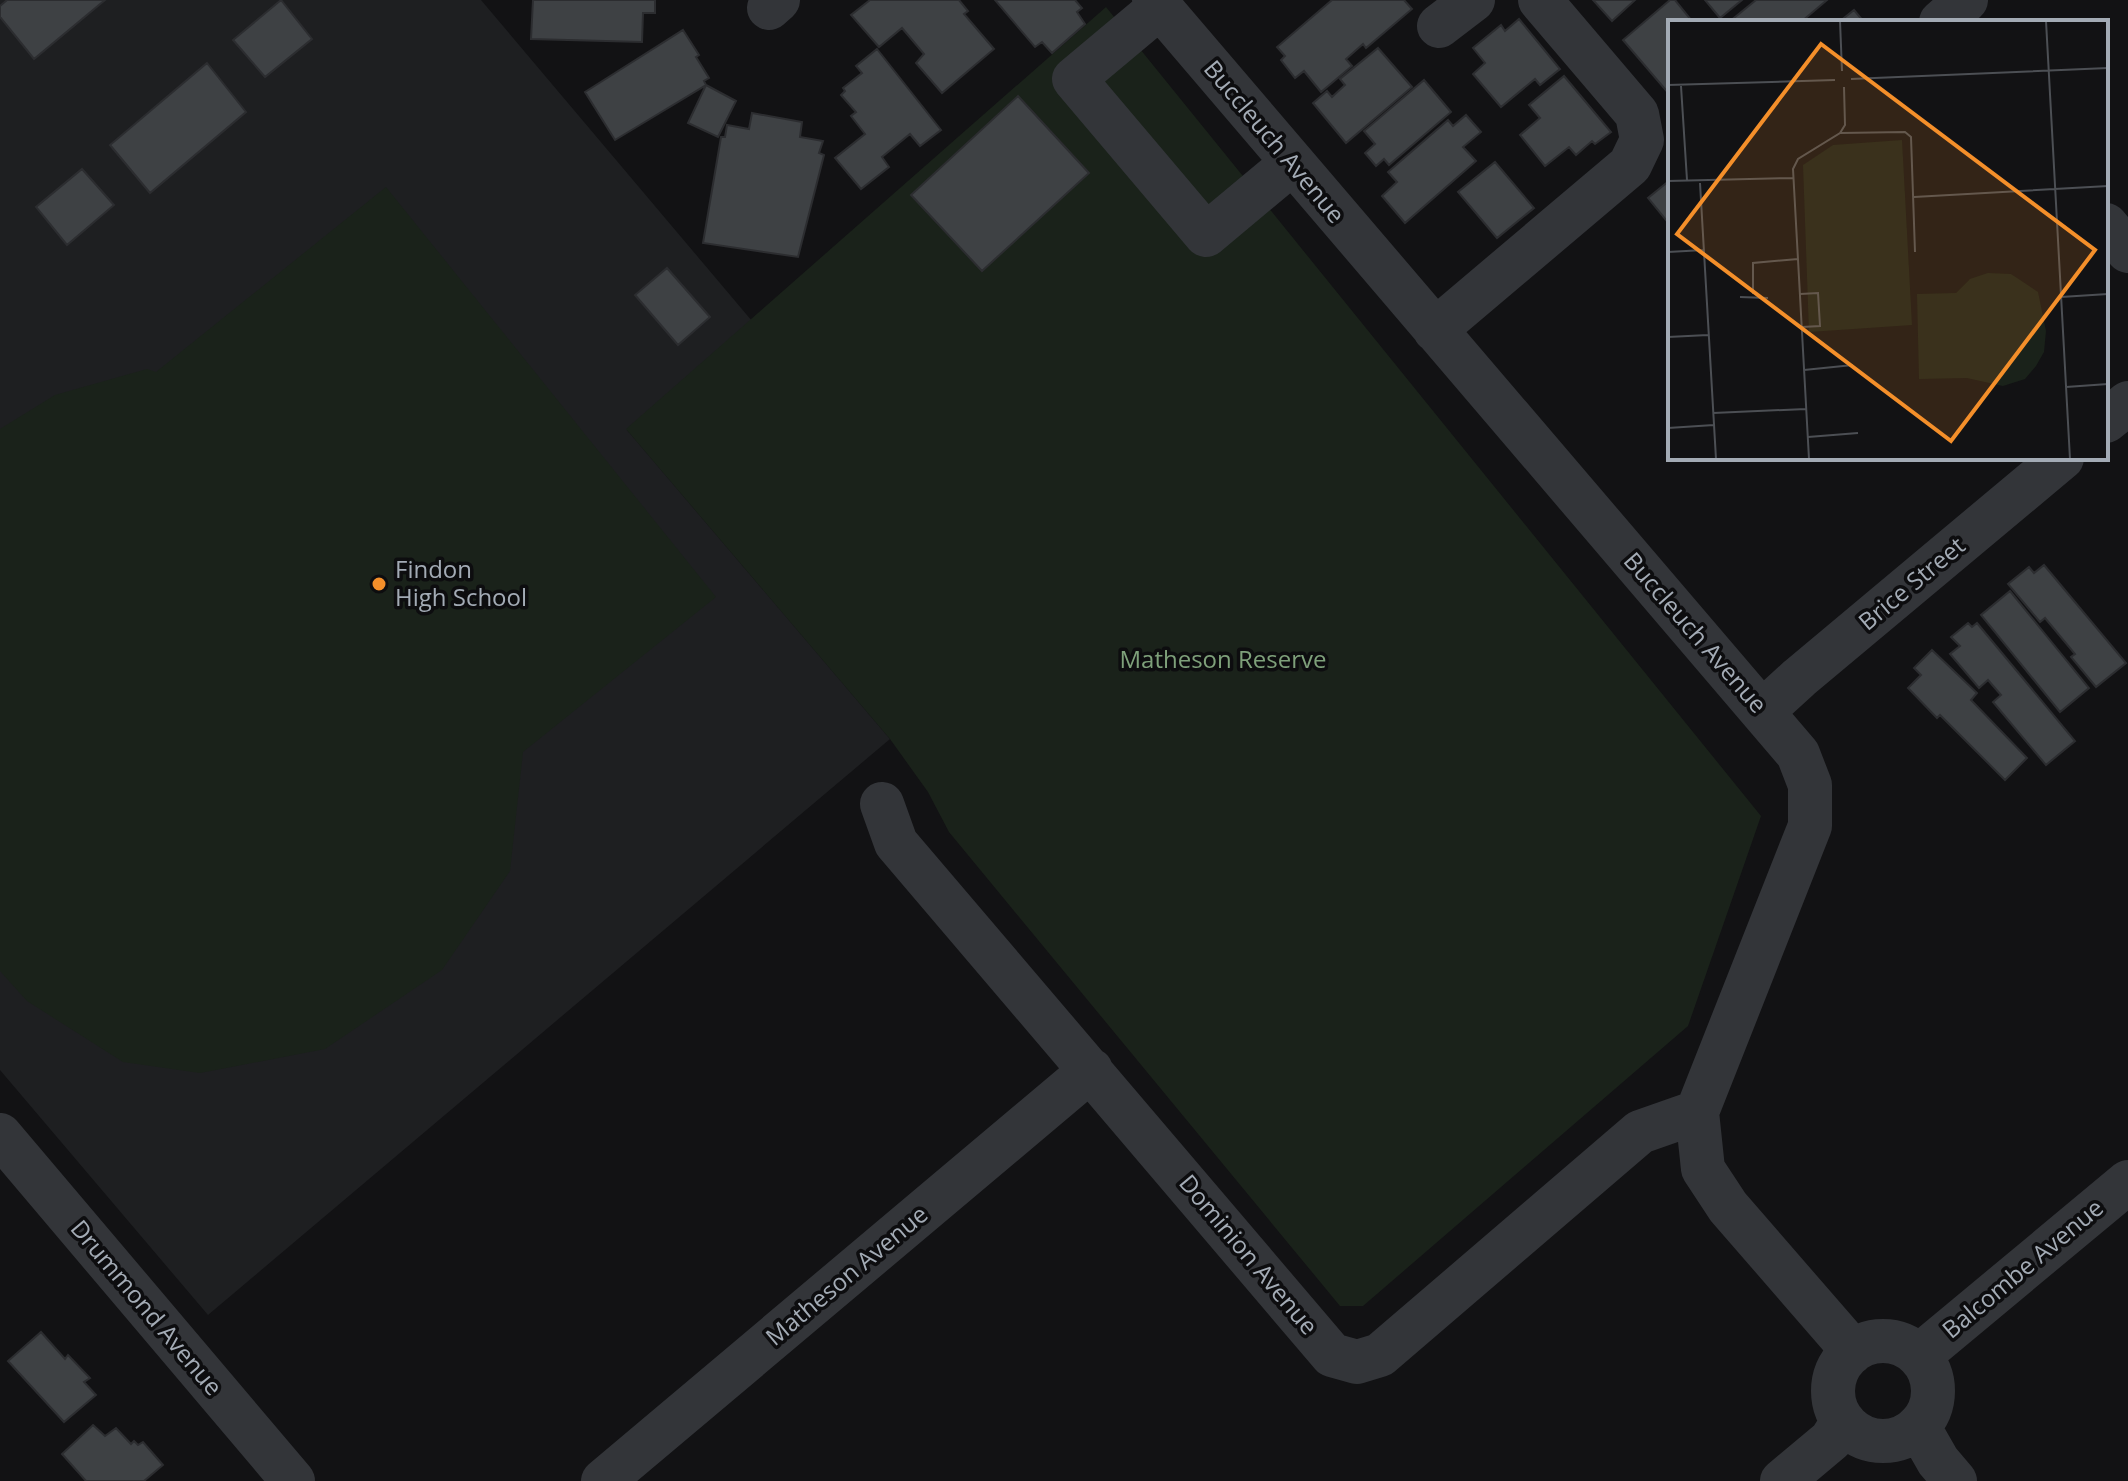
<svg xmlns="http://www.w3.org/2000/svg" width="2128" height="1481" viewBox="0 0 2128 1481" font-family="'Open Sans',sans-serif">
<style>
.built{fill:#1e1f21}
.green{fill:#1a221a}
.building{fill:#3e4144;stroke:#2c2d30;stroke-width:2}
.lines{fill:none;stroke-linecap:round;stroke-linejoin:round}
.minor{stroke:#333539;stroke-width:44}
.poi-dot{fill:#f48f2a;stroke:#0d0d0f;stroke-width:3}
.labels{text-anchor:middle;stroke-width:7;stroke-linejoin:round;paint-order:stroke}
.street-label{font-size:24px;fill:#a3abb5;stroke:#0d0d0f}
.poi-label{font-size:24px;fill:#a3abb5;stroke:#0d0d0f;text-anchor:start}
.park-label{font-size:24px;fill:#7ea07a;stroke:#0d0d0f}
.inset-road{fill:none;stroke:#4c4f54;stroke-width:2}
.view{fill:#f48f2a;fill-opacity:0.15;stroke:#f48f2a;stroke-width:4}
.inset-edge{fill:none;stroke:#a3abb5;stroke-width:4}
</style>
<rect width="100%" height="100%" fill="#121214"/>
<path class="built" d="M0,0h481l271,321 -125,109 263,309 -682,576 -208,-245z"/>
<path class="green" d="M1106,7l655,809 -73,210 -325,280h-23l-391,-474 -21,-40 -38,-53 -264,-310z
M386,187l330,410 -193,155 -13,119 -68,99 -117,79 -125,24 -77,-11 -96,-61 -27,-30v-542l55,-34 92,-26 9,3z"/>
<path class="building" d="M7,0h98l-71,59 -34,-42v-11z
M281,0l31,39 -47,38 -32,-37z
M533,0h122v13h-12l-1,29 -111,-3z
M870,0h89l9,11 -4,3 30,35 -52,44 -26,-30 8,-9 -22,-26 -23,19 -28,-32z
M995,0h80l7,8 -5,4 8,12 -33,29 -10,-11 -7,5z
M1332,0h72l8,9 -46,39 -3,-4 -17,15 6,7 -31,26 -17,-21 -9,7 -14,-18 4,-4 -8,-9z
M1593,0h42l-23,21z
M1670,0h5l17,21 -22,1v73l-47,-55z
M1705,0h37l-22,18z
M1756,0h71l-26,22h-72z
M1854,10l10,12h-25z
M1519,19l41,50 -20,16 -5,-6 -34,28 -28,-33 12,-11 -12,-15 28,-23 4,6z
M683,30l16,25 -3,2 13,21 -5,3 2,4 -91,55 -30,-48z
M1378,48l34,39 -66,56 -33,-40 14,-12 5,6 13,-12 -5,-6z
M877,49l64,81 -21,16 -10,-12 -28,23 7,10 -28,22 -26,-31 30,-24 -14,-18 5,-4 -15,-17 4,-4 -2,-3 19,-15 -6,-7z
M207,63l39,49 -96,81 -40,-48z
M1564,76l47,56 -16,12 -3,-3 -16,14 -7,-8 -24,19 -25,-31 20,-17 -11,-13z
M1424,80l27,32 -62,53 -5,-6 -8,7 -11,-13 10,-9 -11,-13z
M706,85l30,16 -18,36 -30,-14z
M1018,96l71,77 -107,98 -71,-76z
M752,113l50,9 -2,15 23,4 -4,12 5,2 -26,102 -95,-14 18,-106h4l2,-12 22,4z
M1466,115l15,17 -18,15 13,14 -71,62 -23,-27 15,-14 -9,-10 60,-52 5,6z
M1495,162l39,46 -37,30 -39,-46z
M82,169l32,36 -47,40 -31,-38z
M1670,180v45l-22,-27z
M667,268l43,49 -32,28 -43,-50z
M2044,565l82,98 -30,24 -25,-30 4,-3 -30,-36 -5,4 -32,-38 21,-17 5,6z
M2010,591l79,97 -29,24 -79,-97z
M1968,623l4,4 5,-4 98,118 -29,24 -53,-63 8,-7 -13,-15 -9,8 -29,-34 10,-8 -9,-9z
M1932,650l45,43 -6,7 56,58 -22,22 -65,-65 -3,3 -29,-30 13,-13 -7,-7z
M41,1332l24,27 3,-4 22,23 -6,4 12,13 -32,27 -56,-61z
M93,1425l12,11 11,-8 15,16 3,-3 4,4 5,-3 20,23 -19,16h-58l-24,-27z"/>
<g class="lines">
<path class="minor" d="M1154,0l644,754 12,31v41l-113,286 6,57 25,38 112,129 11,17
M1160,7l-86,72 132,156 85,-71
M769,8l9,-8
M1941,22l25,-22
M1439,26l34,-26
M2106,225l22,26
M1435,330l195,-165 12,-25 -5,-26 -97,-114
M2106,421l22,-18
M1763,711l36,-33 263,-220
M882,804l14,39 436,512 25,7 23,-7 260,-223 57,-20
M0,1135l293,346
M1833 1391a50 50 0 1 1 100 0a50 50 0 1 1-100 0Z
M1919,1356l209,-174
M1918,1426l20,35 17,20
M603,1481l488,-411
M1782,1481l49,-41 12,-19"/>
</g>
<circle class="poi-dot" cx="379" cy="584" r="8"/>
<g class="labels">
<g class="street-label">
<text transform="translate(1274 142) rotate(50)" y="8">Buccleuch Avenue</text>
<text transform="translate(1912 584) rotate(-40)" y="8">Brice Street</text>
<text transform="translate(1695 633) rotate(49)" y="8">Buccleuch Avenue</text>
<text transform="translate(1248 1255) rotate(50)" y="8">Dominion Avenue</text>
<text transform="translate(2023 1269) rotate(-40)" y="8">Balcombe Avenue</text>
<text transform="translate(847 1276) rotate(-40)" y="8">Matheson Avenue</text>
<text transform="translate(146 1308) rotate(50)" y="8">Drummond Avenue</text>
</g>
<g class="poi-label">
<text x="395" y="578">Findon<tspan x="395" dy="28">High School</tspan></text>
</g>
<g class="park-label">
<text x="1223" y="668">Matheson Reserve</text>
</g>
</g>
<g transform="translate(1668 20)">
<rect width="440" height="440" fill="#121214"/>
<path d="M234,120l10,185 -103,7 -6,-167 30,-20zM320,253l23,1 27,18 8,39 -2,21 -8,14 -11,13 -22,7 -36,-8 -48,1 -2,-85 39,-1 14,-14z" fill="#1a221a"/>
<path class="inset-road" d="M172,1l2,50M378,1l24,438M183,59l257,-11M0,65l167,-5M13,66l6,94M172,113l65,-1 6,5 4,115M0,161l125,-3M32,163l16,276M246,177l194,-11M0,232l36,-2M85,274v-31l45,-4M132,274l18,-1 2,33 -18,1M72,277l28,1M393,277l47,-3M0,317l40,-2M136,350l49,-5M398,367l42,-3M45,393l93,-4M0,408l46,-3M140,417l50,-4M141,439l-16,-290 5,-10 42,-26 5,-8 -1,-38"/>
<path class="view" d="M153,24l274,206 -144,191 -274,-207z"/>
<rect width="440" height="440" class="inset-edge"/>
</g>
</svg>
